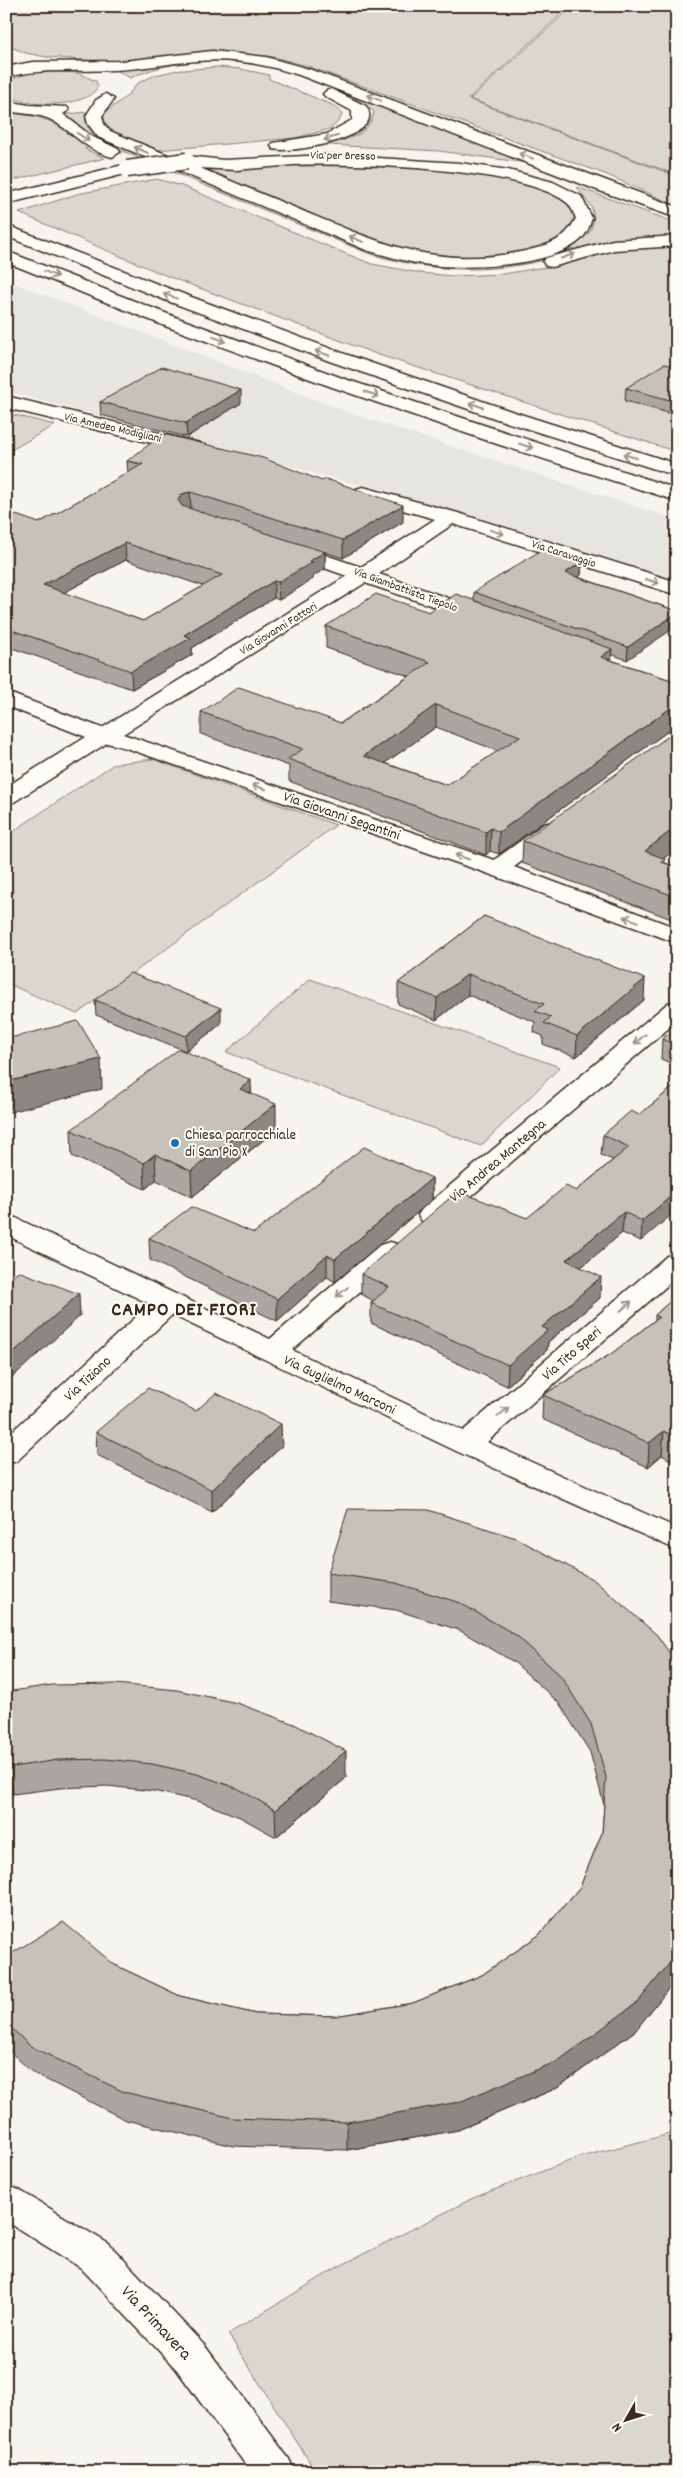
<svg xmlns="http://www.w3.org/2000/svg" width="683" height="2478" viewBox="0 0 683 2478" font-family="Dekko,sans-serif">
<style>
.built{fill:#e7e5df}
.green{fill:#dad6d0;stroke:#8a8077}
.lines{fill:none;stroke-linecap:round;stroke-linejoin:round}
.minor-casing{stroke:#3b2a1e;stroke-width:3}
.highway-casing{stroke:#3b2a1e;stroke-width:3}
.minor{fill:#fdfcf7;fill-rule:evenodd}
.highway{fill:#fdfcf7;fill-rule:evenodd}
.minor-bridge-casing{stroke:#3b2a1e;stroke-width:19;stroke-linecap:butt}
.minor-bridge{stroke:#fdfcf7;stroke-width:16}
.wall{fill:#aba6a1;stroke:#3b2a1e;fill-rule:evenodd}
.shaded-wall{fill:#8b8783;stroke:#3b2a1e}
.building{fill:#c7c1bb;stroke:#3b2a1e;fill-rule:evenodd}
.oneway{stroke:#9c938a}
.poi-dot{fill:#1f6fb2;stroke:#fdfcf7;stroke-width:2}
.labels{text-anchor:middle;stroke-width:4;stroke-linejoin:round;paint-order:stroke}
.far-street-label{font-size:12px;fill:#3b2a1e;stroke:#fdfcf7}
.street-label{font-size:15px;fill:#3b2a1e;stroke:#fdfcf7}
.poi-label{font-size:15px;fill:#3b2a1e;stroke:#fdfcf7;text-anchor:start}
.near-street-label{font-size:18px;fill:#3b2a1e;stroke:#fdfcf7}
.district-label{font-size:20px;font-weight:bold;letter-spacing:1px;fill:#3b2a1e;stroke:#fdfcf7}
</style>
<rect width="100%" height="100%" fill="#f5f4ee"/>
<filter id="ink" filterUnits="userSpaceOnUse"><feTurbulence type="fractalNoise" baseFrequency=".02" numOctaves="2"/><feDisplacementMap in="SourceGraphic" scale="10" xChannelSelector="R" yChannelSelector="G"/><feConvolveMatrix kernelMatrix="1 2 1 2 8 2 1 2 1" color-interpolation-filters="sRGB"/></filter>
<g filter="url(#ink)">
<path class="built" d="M6,280l347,134 324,106v61l-195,-63 -476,-127z"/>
<path class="green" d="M6,6h564l-102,93 209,77v30l-72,-32 -298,-108 -33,-9 -64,-6 -100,11 -64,-5 -20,-4 -20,-8z
M573,6h104v169l-207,-76z
M233,59l41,6 268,100 -103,-14 -111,-6c21,-7 41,-9 46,-33 -17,-15 -35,-22 -57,-30 -60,-23 -127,-31 -187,-4l-15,-9 68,-8z
M217,67l24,2 28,6v4l61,25 9,5 3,6 -3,6 -9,8 -35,9 -137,12 -22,-9h-6l-23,-13 -4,-14 24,-18 11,-13 17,-8 18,-4z
M49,71l29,2 18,8 2,5c-9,23 -75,22 -92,8v-11l2,-3 25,-8z
M6,112c17,3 40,4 54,15 10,7 17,14 29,20l-4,2 20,9 -99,24z
M87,112c-6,15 7,23 19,29l271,112 59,11 133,-16 21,-16 4,-14 -2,-10 -15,-21 100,36v15c-24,1 -49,0 -73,4 -25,5 -48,16 -73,21 -55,11 -113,7 -166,-11l-267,-111 -20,-16 -19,-10z
M325,163l117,6 83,13 38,16 11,16c-1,19 -17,28 -35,34 -108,35 -217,-28 -314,-68l3,-2 -19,-8z
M157,179l25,7 167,69 23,9 48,9 33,3 50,-2 54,-9 58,-17 62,-3v135l-51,21 51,15v36l-298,-97 -212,-79 -148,-63 58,-19z
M6,413l49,12 -49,28z
M153,759l183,66 -259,189 -71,-31v-147l108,-72z
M310,979l250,88 -79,79 -255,-94z
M677,2132v340h-361l-88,-138 108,-66 137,-70 104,-40z"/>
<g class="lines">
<defs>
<path id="minor" d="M212,51l54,6 43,12 368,138v11l-80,-28 -298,-115c-33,-11 -67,-17 -102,-14 -28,2 -56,8 -84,9 -36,2 -71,-2 -107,7v-10l26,-5 91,-1z
M331,89l35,17c22,32 -74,48 -93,43l-2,-3 2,-3 54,-9 25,-14v-9l-26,-14 -3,-3 3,-3z
M106,94l8,5 -12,17 2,8 6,7 70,29 7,-4 37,4 104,-5 132,8 48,7 45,12 28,14 11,22c-2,6 -4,13 -8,18 -26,32 -123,34 -162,28 -19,-3 -38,-9 -56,-14l-268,-113 -10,-13 -2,-8 10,-16zM293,165c59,-2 227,2 273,37 5,3 7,11 10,16 -10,22 -29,28 -51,33 -84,18 -138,-5 -213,-36 -37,-16 -75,-31 -112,-47l36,2z
M6,101l23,4 38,2 2,3 -6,4 28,22 27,13 2,3 -8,5c-26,-7 -36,-22 -57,-35 -14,-9 -32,-8 -49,-11z
M127,164l8,5 -2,3 -127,32v-10z
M677,236v10l-63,4 -62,17 -6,-1 -3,-4 3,-4 67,-18z
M6,396l194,47 3,4 -3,4 -7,2 -187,-45z
M363,487l95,26 219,69v13l-224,-71 -74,50 106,37 3,4 -3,4 -7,2 -7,-2 -106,-36 -242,151 371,126 50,-36 8,-2 8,2 4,5 -4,5 -46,33 163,61v15l-188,-69 -363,-126 -19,-5 -93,59 -8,2v-17l80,-50 -80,-31v-14l96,36 245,-152 -65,-23 -3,-4 3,-4 7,-2 7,2 65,22 74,-48 -79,-22 -3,-4 3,-4z
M677,1001v20l-235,200 -10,2 -10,-2 -4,-6 4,-6 246,-206z
M6,1216l10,2 254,121 110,-94 10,-3 10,3 4,6 -4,6 -108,93 171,81 204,-175 10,-3v24l-190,165 190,86v22l-221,-99 -284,-136 -155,146 -11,3v-27l144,-133 -144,-69z
M6,2185l13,5 90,54 96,102 84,113 6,13h-44l-74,-102 -96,-102 -75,-47z"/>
<path id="highway" d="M6,225l172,67 167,62 169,58 163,52v12l-177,-56 -168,-58 -167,-62 -159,-64z
M6,251l172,67 167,61 332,110v12l-177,-56 -168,-58 -167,-61 -159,-64z"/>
</defs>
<use href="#minor" class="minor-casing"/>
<use href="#highway" class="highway-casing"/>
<use href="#minor" class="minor"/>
<use href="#highway" class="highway"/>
<defs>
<path id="minor-bridge" d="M127,169l60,-8"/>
</defs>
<use href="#minor-bridge" class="minor-bridge-casing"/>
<use href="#minor-bridge" class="minor-bridge"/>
</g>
<path class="wall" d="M677,367v48l-52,-14 1,-13z
M100,402l141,1 -54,34 -86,-22z
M127,461l276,61 -60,36 -18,-6v17l-12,7v3l-34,21 -5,-2 -82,50v7l-60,34 -126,-43v-126l33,3 89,-50zM126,560l77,26 -60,35 -80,-28z
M582,562l-1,13 -3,2 99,34 -50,49 -16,-6v6l66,22v48l-9,1 -169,123 -9,-3 -4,4 -197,-74v-15l-88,-32v-22l140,11 68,-47 -83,-28v-22l103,-14 45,-11v-9zM436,727l62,24 -51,34 -62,-22z
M523,841l142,18v4l12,4v54l-155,-58z
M484,916l160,84 -68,57 -33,-13v-8l-9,-4 1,-10 -67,-27 -32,25 -38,-16v-21z
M95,1000l126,24 -35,27 -90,-36z
M677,1027v39l-16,-7 1,-20z
M677,1084l-36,157 -19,-8 -41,34 19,31 -52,44 -1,8 -40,36 -136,-63v-20l3,-2 -13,-7v-20l166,-56 49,-27 37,-31 -12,-5 2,-20 36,-20z
M252,1094l24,36 -84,67 -36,-17 -11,9 -73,-33 -1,-26z
M432,1178v22l-97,82 -8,-5 -50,44 -127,-61 -1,-22 105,-5z
M677,1295v169l-15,-9 -14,12 -106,-48 1,-24 68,-41 44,-34v-5z
M196,1411l86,35 -70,66 -115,-57 -1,-23z
M328,1573l266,7 42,450 -79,58 -99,42 -111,20 -114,-4 -107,-26 -93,-47 -27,-25v-91l109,8 65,31 76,18 79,2 78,-13 69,-28 57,-40 41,-48 22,-54 2,-28 -14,-53 -31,-49 -45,-41 -55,-32 -63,-20 -68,-9z
M6,1692l340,86 -70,59 -36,-20 -42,-16 -45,-10 -46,-5 -47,2 -47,6 -7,2z"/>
<path class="shaded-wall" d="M241,390v13l-54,34 -1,-14z
M190,492l1,17 -13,8v-17l4,-6z
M403,505v17l-60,36v-18z
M125,543l1,17 -82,43 -1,-18z
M325,552v17l-12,7v3l-34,21 -1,-18 31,-21z
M582,562l-1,13 -16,11v-13z
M274,581v17l-82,50v7l-60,34 -1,-18 53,-36z
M677,613v13l-50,34 1,-13z
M612,649l-2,22 -9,-14z
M436,705v22l-72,51v-22z
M677,708v22l-9,1 -169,123v-22l170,-123z
M677,826v22l-33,26 1,-23z
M491,828l-1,23 -4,4v-23z
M468,974v21l-32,25 1,-22z
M645,979l-1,21 -68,57 1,-21z
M221,1008v16l-35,27v-15z
M101,1059l1,30 -96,24v-31z
M251,1080l1,25 -12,-16z
M276,1104v26l-84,67 -1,-26z
M155,1154l1,26 -11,9 -1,-26z
M432,1178v22l-97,82v-23z
M677,1191v19l-36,31 1,-20z
M624,1212l-2,21 -57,48 1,-21z
M327,1255v22l-50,44v-22z
M601,1277l-1,21 -52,44 -1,8 -40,36 1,-21 34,-38z
M79,1294l1,22 -74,67v-24z
M281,1424l1,22 -70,66v-22z
M664,1431l-2,24 -14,12 1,-24z
M346,1751v27l-70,59 -1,-27z
M11,1767l2,27 -7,2v-28z
M677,1954v24l-41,52 -79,58 -99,42 -111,20v-28z"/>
<path class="building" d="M664,364l13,3v35l-51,-14z
M162,367l79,23 -55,33 -86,-21z
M163,434l100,24 59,23 4,-2 77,26 -60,35 -146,-46 -7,-2 -8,2 -4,6 4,6 143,46 -16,9 4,1 -35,20 -4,-1 -90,54 7,3 -60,33 -125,-43v-108l10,-5 23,8 104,-59 -16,-3zM125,543l97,32 -79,46 -100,-36z
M543,549l39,13 -17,11 112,38v2l-49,34 -154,-55z
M376,594l53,18 27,-18 156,55 -11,8 76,25v26l-8,1 -170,123 -8,-4 -5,4 -198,-73 15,-10 -102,-37 38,-25 102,36 89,-61 -104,-36zM436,705l84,31 -73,49 -83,-29z
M677,730v96l-32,25 20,8 -4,3 16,5v30l-154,-56z
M484,916l161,63 -68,57 -33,-13 7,-6 -16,-6 9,-7 -76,-30 -31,24 -39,-15z
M130,973l91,35 -35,28 -91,-36z
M78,1021l23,38 -95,23v-43z
M677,1027v18l-15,-6z
M179,1049l72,31 -11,9 36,15 -85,67 -36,-17 -11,9 -73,-33z
M677,1084v107l-35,30 -18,-9 -58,48 35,17 -59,50 6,3 -40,35 -137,-62 18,-16 -28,-13 97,-83 69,27 39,-32 10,5 53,-44 -26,-12 28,-24 8,4z
M364,1147l68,31 -97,81 -8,-4 -50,44 -128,-61 42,-31 63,26z
M18,1271l61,23 -73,65v-77z
M677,1295v144l-13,-8 -15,12 -106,-48 68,-41 48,-37 -4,-2z
M148,1388l48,23 20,-18 65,31 -69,66 -116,-58z
M348,1509l80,1 88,28 78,42 63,55 20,29v290l-39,48 -80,59 -99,41 -112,20 -114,-4 -109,-26 -94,-46 -24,-23v-66l57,-35 52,43 65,31 76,18 79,2 78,-13 69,-28 57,-40 41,-48 22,-54 4,-56 -15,-53 -30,-48 -45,-41 -56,-32 -64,-20 -68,-10z
M116,1684l61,6 60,13 57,21 52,27 -71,59 -36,-21 -42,-15 -45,-10 -47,-5 -47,1 -52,8v-76l46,-7z"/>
<defs><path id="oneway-shaft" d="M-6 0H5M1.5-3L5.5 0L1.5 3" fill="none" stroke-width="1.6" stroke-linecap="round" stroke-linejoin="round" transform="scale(1.25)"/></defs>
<g class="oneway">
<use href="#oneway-shaft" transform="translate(374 98) rotate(-159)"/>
<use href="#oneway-shaft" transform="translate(83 137) rotate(33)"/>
<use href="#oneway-shaft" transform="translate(331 138) rotate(163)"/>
<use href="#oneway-shaft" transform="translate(141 150) rotate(-157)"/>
<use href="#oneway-shaft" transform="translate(526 156) rotate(-159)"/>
<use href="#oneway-shaft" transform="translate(356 239) rotate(-157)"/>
<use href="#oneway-shaft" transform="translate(568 256) rotate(-19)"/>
<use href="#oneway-shaft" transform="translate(51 274) rotate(23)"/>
<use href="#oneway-shaft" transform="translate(170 296) rotate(-159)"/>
<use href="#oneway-shaft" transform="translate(219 339) rotate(21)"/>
<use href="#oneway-shaft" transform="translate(322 353) rotate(-161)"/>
<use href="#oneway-shaft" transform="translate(372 394) rotate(19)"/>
<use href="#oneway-shaft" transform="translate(476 405) rotate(-161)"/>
<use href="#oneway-shaft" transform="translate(526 446) rotate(19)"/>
<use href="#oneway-shaft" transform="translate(630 456) rotate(-163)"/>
<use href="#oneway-shaft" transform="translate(497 532) rotate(18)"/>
<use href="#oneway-shaft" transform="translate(652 581) rotate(18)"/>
<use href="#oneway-shaft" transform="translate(259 787) rotate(-161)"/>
<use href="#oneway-shaft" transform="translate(462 857) rotate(-161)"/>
<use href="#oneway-shaft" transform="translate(631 919) rotate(-160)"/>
<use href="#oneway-shaft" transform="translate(640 1039) rotate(140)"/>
<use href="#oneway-shaft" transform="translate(342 1292) rotate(140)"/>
<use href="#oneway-shaft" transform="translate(626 1306) rotate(-41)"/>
<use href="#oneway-shaft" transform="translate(503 1412) rotate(-41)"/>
</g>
</g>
<circle class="poi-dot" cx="175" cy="1143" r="5"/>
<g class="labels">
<g class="far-street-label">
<text transform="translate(343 155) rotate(1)" y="4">Via per Bresso</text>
<text transform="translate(113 427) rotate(13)" y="4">Via Amedeo Modigliani</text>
<text transform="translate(564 553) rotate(18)" y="4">Via Caravaggio</text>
<text transform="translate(406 589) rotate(20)" y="4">Via Giambattista Tiepolo</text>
<text transform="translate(278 628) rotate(-32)" y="4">Via Giovanni Fattori</text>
</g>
<g class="street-label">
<text transform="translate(342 815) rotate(19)" y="5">Via Giovanni Segantini</text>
<text transform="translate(497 1160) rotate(-40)" y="5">Via Andrea Mantegna</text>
<text transform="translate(571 1353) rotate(-41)" y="5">Via Tito Speri</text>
<text transform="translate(87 1378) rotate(-43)" y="5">Via Tiziano</text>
<text transform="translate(340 1384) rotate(25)" y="5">Via Guglielmo Marconi</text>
</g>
<g class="poi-label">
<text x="185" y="1139">Chiesa parrocchiale<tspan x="185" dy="17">di San Pio X</tspan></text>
</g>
<g class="near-street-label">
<text transform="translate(157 2322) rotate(47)" y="6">Via Primavera</text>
</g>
<g class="district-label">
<text x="184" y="1315">CAMPO DEI FIORI</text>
</g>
</g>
<rect width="683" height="2478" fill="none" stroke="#fdfcf7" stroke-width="25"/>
<rect x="12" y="12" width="658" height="2453" fill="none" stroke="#3b2a1e" stroke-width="2" filter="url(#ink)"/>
<g transform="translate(626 2420) rotate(231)" stroke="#fdfcf7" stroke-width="4" paint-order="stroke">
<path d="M0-4L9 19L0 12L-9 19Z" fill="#3b2a1e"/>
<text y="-8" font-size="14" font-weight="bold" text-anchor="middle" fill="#3b2a1e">N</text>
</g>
</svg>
